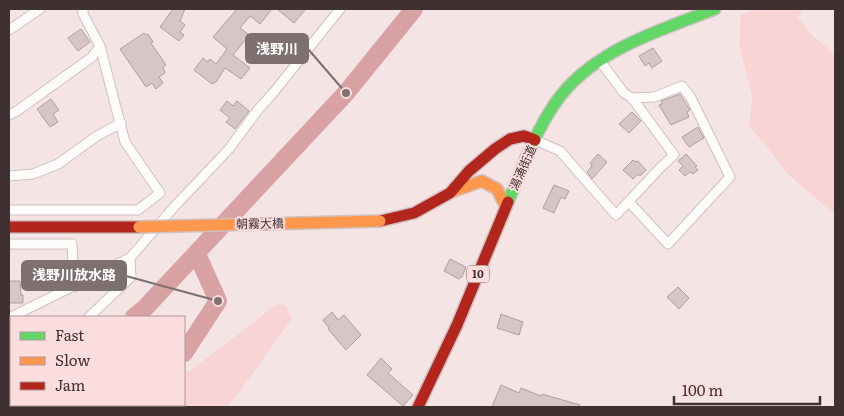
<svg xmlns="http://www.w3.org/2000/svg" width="844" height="416" viewBox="0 0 844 416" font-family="Literata,'Noto Sans JP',serif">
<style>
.green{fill:#f9d4d5}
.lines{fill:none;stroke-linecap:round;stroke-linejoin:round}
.river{stroke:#d8a2a5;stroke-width:18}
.building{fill:#d5c7c7;stroke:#ae9fa0}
.street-casing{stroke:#cfc0c1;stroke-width:11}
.fast-casing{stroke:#cfc0c1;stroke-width:14}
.slow-casing{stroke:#cfc0c1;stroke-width:14}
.jam-casing{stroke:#cfc0c1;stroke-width:14}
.street{stroke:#fefbfb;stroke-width:9}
.fast{stroke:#63d668;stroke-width:11}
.slow{stroke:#ff974d;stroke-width:11}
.jam{stroke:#b3261e;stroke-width:11}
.slow-bridge-casing{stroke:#cfc0c1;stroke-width:14;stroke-linecap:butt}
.slow-bridge{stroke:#ff974d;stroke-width:11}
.labels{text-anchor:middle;stroke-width:4;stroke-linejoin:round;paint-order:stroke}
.shield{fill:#fcddde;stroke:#786565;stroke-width:1}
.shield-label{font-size:11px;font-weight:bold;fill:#3f3131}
.street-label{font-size:12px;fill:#3f3131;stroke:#fcddde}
.leader{fill:none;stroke:#7f7070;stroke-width:2}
.callout-dot{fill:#7f7070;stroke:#fcddde;stroke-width:2}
.callout{fill:#7f7070;stroke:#7f7070;stroke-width:2}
.callout-label{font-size:14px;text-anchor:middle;font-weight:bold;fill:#fff}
</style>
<rect width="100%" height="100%" fill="#f5e4e4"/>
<path class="green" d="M757,9h46l-5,8 12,16 25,22v160l-46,-40 -40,-50 3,-28 -13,-53 2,-29z
M277,304l9,1 6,14 -64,88h-125l4,-2h77v-35l5,2z"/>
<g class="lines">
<path class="river" d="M134,317l11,-9 201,-215 68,-84
M184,353l34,-52 -21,-47
M9,393l2,-1"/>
</g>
<path class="building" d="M173,9h12l-5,12 5,4 -5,7 4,3 -5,6 -19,-14z
M237,9h35l-12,15 -10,-8 -10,12 9,7 -16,20 17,13 -9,11 -16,-11 -9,14 -4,2 -18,-14 9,-12 5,4 2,-3 6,5 11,-15 -14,-12z
M277,9h29l-12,14z
M81,29l9,13 -12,9 -10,-13z
M144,33l2,2 2,-1 5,8 -2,1 15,22 -3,2 2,6 -6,4 4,6 -7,6 -4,-6 -6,4 -26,-38z
M653,48l9,13 -10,7 -3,-5 -4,3 -6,-10z
M680,94l10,16 -3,2 2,5 -18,8 -12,-20 3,-1 -1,-3z
M51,99l8,11 -6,4 5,8 -8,5 -13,-18z
M227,101l6,5 4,-5 12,10 -14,18 -9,-7 4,-4 -10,-8z
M632,112l9,9 -12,12 -10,-9z
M698,127l6,11 -15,9 -7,-10z
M598,154l9,8 -15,17 -5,-7 5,-6 -2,-3z
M686,154l11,12 -2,1 3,3 -5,4 -3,-2 -5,4 -6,-6 4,-4 -5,-5z
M633,160l3,2 2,-1 8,9 -6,6 -2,-2 -5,5 -10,-9z
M554,185l15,6 -4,8 -4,-2 -7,16 -11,-5z
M450,259l16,8 -4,10h-1l-2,2 -15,-8z
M9,281h11l1,14h2v8h-14z
M678,287l11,11 -10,11 -12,-12z
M332,312l6,8 6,-5 17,20 -15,15 -18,-21 1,-1 -6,-8z
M501,314l22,8 -4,13 -22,-7z
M381,358l11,11 -4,4 25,22 -10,11 -36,-31z
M501,385l18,8 2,-5 20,8 1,-2 38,11 -1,2h-87z"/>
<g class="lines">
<defs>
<path id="street" d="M9,30l31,-21
M9,115l8,-4 75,-54 8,-11
M535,140l25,11 56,64 45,-48 13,-12 -42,-57 -8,-5 -24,-32
M9,176l24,-2 25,-10 39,-28 24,-13
M629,202l39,42 62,-67 -39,-79 -9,-12 -28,11 -22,1
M9,210h129l22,-17 -35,-51 -25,-96 -17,-32v-5
M9,244h63l2,43
M89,317l42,-40 -1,-19
M9,318l121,-60 45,-52 54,-57 28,-38 17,-19 66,-83
M67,405l1,2"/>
<path id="fast" d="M508,202c14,-34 27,-70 48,-100 36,-52 103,-71 159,-93"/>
<path id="slow" d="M451,192l31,-11 15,8 9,18"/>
<path id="jam" d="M380,221l34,-8 36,-20 19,-22 26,-22 15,-10 14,-3 11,4
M9,227h130
M418,407l39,-82 51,-123"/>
</defs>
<use href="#street" class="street-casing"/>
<use href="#fast" class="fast-casing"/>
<use href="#slow" class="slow-casing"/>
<use href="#jam" class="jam-casing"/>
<use href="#street" class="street"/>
<use href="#fast" class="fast"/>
<use href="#slow" class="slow"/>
<use href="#jam" class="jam"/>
<defs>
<path id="slow-bridge" d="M139,227l241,-6"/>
</defs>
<use href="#slow-bridge" class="slow-bridge-casing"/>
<use href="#slow-bridge" class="slow-bridge"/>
</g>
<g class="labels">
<rect class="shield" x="467" y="265.5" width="22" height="17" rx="4"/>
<g class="shield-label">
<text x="478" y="278">10</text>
</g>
<g class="street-label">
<text transform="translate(523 168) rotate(-66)" y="4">湯涌街道</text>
<text transform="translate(260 224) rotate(-1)" y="4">朝霧大橋</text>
</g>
</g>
<path class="leader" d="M346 93L308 49M218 301L126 276"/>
<g class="callout-dot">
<circle cx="346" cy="93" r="5"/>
<circle cx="218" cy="301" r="5"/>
</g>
<g class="callout">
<rect x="246" y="34" width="62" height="29" rx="5"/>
<rect x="22" y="261" width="104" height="29" rx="5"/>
</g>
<g class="callout-label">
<text x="277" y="54">浅野川</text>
<text x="74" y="280">浅野川放水路</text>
</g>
<rect width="844" height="416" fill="none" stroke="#3f3131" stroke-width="20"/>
<rect x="10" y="316" width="175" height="90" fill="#fcddde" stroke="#b09899"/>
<rect x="20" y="332" width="25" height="8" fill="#63d668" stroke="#b09899"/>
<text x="55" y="341" font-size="15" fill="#3f3131">Fast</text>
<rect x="20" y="357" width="25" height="8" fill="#ff974d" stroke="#b09899"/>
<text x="55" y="366" font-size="15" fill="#3f3131">Slow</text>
<rect x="20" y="382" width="25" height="8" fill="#b3261e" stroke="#b09899"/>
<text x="55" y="391" font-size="15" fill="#3f3131">Jam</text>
<path d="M674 396v8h146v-8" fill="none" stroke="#3f3131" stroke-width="2.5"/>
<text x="682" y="396" font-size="15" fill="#3f3131" stroke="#fcddde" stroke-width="4" paint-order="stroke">100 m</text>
</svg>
